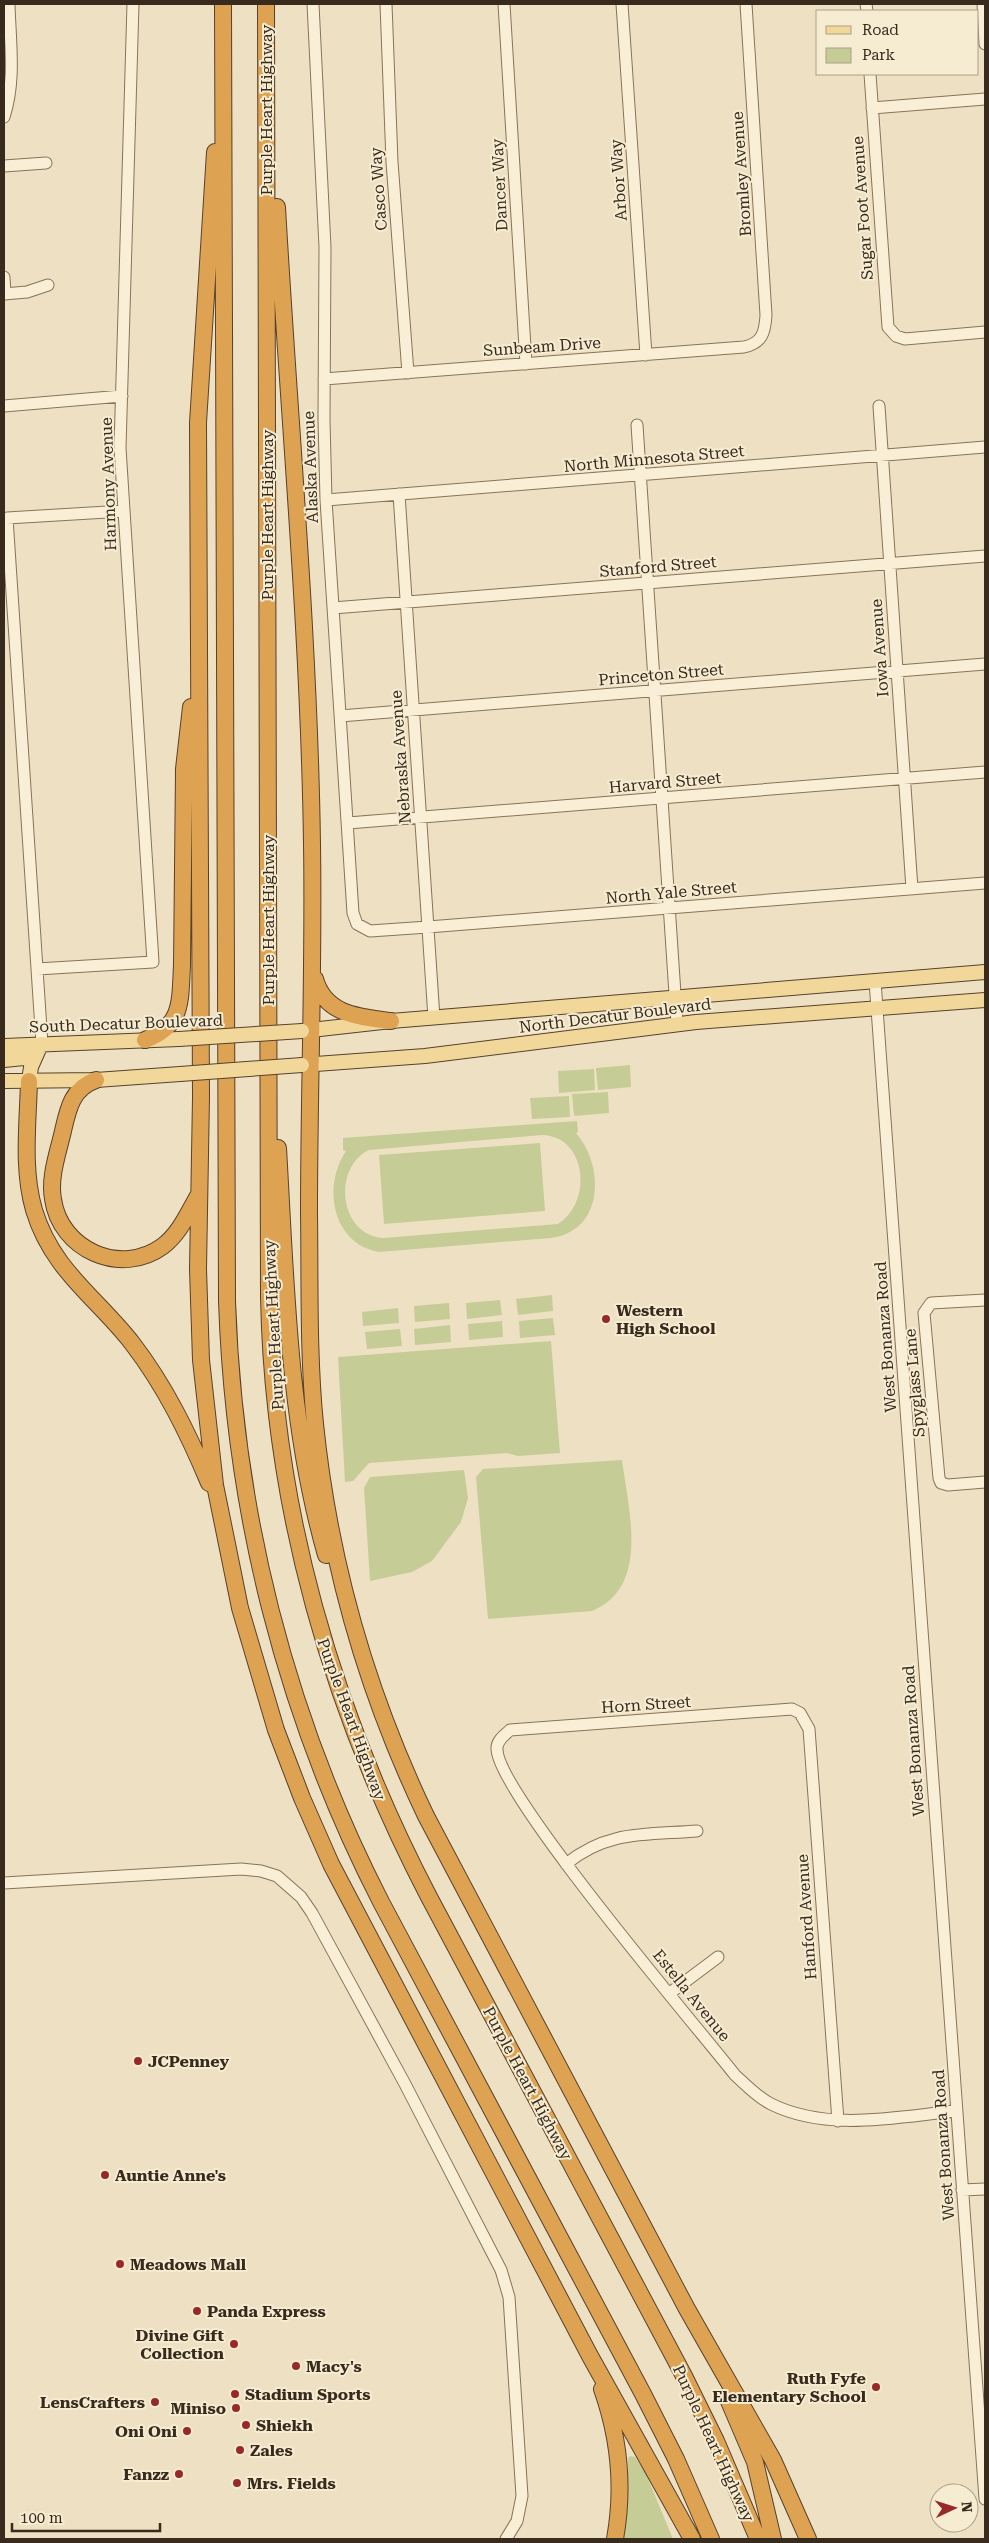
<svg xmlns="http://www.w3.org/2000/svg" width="989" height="2543" viewBox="0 0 989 2543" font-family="'Roboto Serif',serif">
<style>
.green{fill:#c6cc96;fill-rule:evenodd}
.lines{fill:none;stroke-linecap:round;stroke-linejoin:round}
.minor-casing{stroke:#887359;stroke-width:13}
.major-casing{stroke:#56412e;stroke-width:16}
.highway-casing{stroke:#56412e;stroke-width:18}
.minor{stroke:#f9efd6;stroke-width:11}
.major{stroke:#f2d79a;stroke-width:14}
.highway{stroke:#dea253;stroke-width:16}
.major-bridge-casing{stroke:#56412e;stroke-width:16;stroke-linecap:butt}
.major-bridge{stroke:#f2d79a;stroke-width:14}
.poi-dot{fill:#982929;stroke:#f6ecd2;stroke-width:2}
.labels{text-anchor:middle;stroke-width:4;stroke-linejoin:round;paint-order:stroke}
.street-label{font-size:16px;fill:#382b1e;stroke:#f6ecd2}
.poi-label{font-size:16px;font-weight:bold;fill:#382b1e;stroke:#f6ecd2;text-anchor:start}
</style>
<rect width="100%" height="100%" fill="#eee1c3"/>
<path class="green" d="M630,1065l1,22 -33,3 -2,-22z
M594,1069l1,21 -36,3 -1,-22z
M608,1092l1,21 -35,3 -2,-22z
M569,1096l1,21 -38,2 -2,-21z
M577,1121l1,11 -2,1c29,33 28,98 -25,105l-172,14c-47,-8 -57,-66 -33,-101l-3,-1v-12zM542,1135c45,1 51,67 16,89l-175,14c-44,-3 -51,-70 -14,-88z
M540,1143l5,68 -161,13 -5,-69z
M552,1295l1,16 -35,4 -2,-16z
M500,1300l2,15 -35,4 -1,-16z
M449,1303l1,16 -35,3 -1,-16z
M398,1308l1,15 -36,3 -1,-14z
M553,1318l2,17 -35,3 -1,-17z
M502,1321l1,16 -34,3 -1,-16z
M450,1325l1,17 -36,3 -1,-16z
M400,1329l2,17 -35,3 -2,-17z
M551,1341l9,112 -42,3 -11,-3 -138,10 -16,18 -8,1 -7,-125z
M622,1460c6,48 29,127 -30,151l-104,8 -12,-142 7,-8z
M464,1470l4,28 -7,24 -29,39 -20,11 -42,9 -6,-93 6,-11z
M630,2456l5,1 11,17 27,65h-51l6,-45v-36z"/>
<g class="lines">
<defs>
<path id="minor" d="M313,4l12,243 -1,173 2,80 27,413 4,11 13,7 58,-4 557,-44
M386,4l6,158 16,211
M504,4l22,360
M622,4l24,351
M866,4l1,7
M983,4l2,40
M870,74l18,253 8,9 9,3 80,-7
M872,108l113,-9
M4,117c12,-37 6,-75 5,-113
M4,166l42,-3
M4,277l1,17
M4,294l23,-2 21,-7
M324,379l420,-32c18,-4 21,-14 22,-32l-20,-311
M4,406l118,-10
M879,406l33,483
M637,425l40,599
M399,494l35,524
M326,500l659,-53
M333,608l652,-52
M340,716l645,-52
M348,823l637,-51
M37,969l116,-7 -33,-514 13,-444
M875,981l110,1518
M42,1044l-35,-526 117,-7
M985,1300l-54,3 -7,10 15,165 2,5 7,2 37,-3
M566,1864c42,-34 80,-29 131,-33
M4,1883l237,-14 20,2 16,5 24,21 11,16 93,171 96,186 8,27 13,199 -5,25 -11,18
M670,1993l48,-36
M838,2121l-29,-392 -9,-16 -8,-4 -282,21c-5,5 -13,10 -13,18 -3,41 201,280 238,327 11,10 22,22 36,29 57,28 124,13 185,7
M962,2190l23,-1"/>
<path id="major" d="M302,1031l89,-10 594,-49
M4,1046l175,-7
M4,1060l20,-2 18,-14
M302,1065l123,-9 271,-34 289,-22
M4,1081l92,-1 84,-6
M29,1081l2,-14 8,-18"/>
<path id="highway" d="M223,4l4,1297c7,210 58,414 154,601l262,492 33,65 35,80
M266,4l3,1293c4,211 63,414 160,600l255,479 32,65 42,98
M215,152l-17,271 3,674 -3,172 3,91 14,125 25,123 36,122 26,68 29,66 259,492 102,183
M277,207c12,212 32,425 35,637 2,123 -3,245 -3,368 1,71 -1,142 6,212 14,136 52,269 111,392l261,493 86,151 35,79
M315,979c10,36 44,38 76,42
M145,1040c38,-14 35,-38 37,-75l2,-196 7,-62
M96,1080c-24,8 -28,29 -33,51 -5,22 -14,46 -10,68 7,51 68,78 110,47 17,-13 25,-33 35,-50
M29,1081c-1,42 -7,88 5,129 18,60 62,87 98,133 33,43 56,90 77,140
M278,1148c8,136 10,274 48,407
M602,2389c17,48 22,100 13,150
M728,2399l27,63 18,77"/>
</defs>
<use href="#minor" class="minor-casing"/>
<use href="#major" class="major-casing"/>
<use href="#highway" class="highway-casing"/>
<use href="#minor" class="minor"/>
<use href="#major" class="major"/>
<use href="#highway" class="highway"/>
<defs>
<path id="major-bridge" d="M179,1039l123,-8
M180,1074l122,-9"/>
</defs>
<use href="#major-bridge" class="major-bridge-casing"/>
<use href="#major-bridge" class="major-bridge"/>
</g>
<g class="poi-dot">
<circle cx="606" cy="1319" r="5"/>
<circle cx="138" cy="2061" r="5"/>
<circle cx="105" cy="2175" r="5"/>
<circle cx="120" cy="2264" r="5"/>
<circle cx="197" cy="2311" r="5"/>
<circle cx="234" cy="2344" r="5"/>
<circle cx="296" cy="2366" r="5"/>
<circle cx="876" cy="2387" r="5"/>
<circle cx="235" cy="2394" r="5"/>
<circle cx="155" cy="2402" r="5"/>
<circle cx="236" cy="2408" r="5"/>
<circle cx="246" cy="2425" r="5"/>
<circle cx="187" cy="2431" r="5"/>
<circle cx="240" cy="2450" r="5"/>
<circle cx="179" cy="2474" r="5"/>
<circle cx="237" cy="2483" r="5"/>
</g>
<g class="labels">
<g class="street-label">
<text transform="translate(266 110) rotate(-90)" y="6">Purple Heart Highway</text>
<text transform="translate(741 174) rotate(-94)" y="6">Bromley Avenue</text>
<text transform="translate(618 180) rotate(-94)" y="6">Arbor Way</text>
<text transform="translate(499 185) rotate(-93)" y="6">Dancer Way</text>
<text transform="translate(378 189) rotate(-94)" y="6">Casco Way</text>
<text transform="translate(862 208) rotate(-94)" y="6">Sugar Foot Avenue</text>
<text transform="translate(542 346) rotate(-4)" y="6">Sunbeam Drive</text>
<text transform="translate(654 458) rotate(-5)" y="6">North Minnesota Street</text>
<text transform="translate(310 467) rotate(-92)" y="6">Alaska Avenue</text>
<text transform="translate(108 484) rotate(-92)" y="6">Harmony Avenue</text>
<text transform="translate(267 515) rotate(-90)" y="6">Purple Heart Highway</text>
<text transform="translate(658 566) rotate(-5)" y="6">Stanford Street</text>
<text transform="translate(879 648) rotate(-94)" y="6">Iowa Avenue</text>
<text transform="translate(661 674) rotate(-5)" y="6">Princeton Street</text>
<text transform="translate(400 757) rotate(-94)" y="6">Nebraska Avenue</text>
<text transform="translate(665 782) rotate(-5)" y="6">Harvard Street</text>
<text transform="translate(671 892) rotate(-5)" y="6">North Yale Street</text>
<text transform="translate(268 920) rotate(-90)" y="6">Purple Heart Highway</text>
<text transform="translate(615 1015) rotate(-7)" y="6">North Decatur Boulevard</text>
<text transform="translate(126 1023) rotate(-2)" y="6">South Decatur Boulevard</text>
<text transform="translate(273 1325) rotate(-93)" y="6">Purple Heart Highway</text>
<text transform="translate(885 1337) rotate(-94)" y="6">West Bonanza Road</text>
<text transform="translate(914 1383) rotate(-95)" y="6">Spyglass Lane</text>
<text transform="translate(646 1704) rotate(-4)" y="6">Horn Street</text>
<text transform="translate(352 1719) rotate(70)" y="6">Purple Heart Highway</text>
<text transform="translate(913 1741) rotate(-94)" y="6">West Bonanza Road</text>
<text transform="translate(806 1917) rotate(-94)" y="6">Hanford Avenue</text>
<text transform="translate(692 1995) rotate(51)" y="6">Estella Avenue</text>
<text transform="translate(528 2083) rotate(62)" y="6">Purple Heart Highway</text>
<text transform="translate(943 2145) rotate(-94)" y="6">West Bonanza Road</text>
<text transform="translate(714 2443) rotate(65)" y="6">Purple Heart Highway</text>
</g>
<g class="poi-label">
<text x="616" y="1316">Western<tspan x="616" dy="18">High School</tspan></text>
<text x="148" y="2067">JCPenney</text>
<text x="115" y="2181">Auntie Anne's</text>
<text x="130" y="2270">Meadows Mall</text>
<text x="207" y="2317">Panda Express</text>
<text x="224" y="2341" text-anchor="end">Divine Gift<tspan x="224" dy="18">Collection</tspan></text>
<text x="306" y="2372">Macy's</text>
<text x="866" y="2384" text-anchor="end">Ruth Fyfe<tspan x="866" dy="18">Elementary School</tspan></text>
<text x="245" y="2400">Stadium Sports</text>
<text x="145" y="2408" text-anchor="end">LensCrafters</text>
<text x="226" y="2414" text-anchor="end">Miniso</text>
<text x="256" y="2431">Shiekh</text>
<text x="177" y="2437" text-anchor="end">Oni Oni</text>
<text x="250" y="2456">Zales</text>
<text x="169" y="2480" text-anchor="end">Fanzz</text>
<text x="247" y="2489">Mrs. Fields</text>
</g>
</g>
<rect width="989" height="2543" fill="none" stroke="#382b1e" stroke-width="10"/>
<rect x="816" y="10" width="162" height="65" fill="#f6ecd2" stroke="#aa9f8a"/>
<rect x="826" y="26" width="25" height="8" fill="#f2d79a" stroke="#aa9f8a"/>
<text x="862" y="35" font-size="15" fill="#382b1e">Road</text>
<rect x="826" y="48" width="25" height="15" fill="#c6cc96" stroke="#aa9f8a"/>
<text x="862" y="60" font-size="15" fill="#382b1e">Park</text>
<g transform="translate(954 2508) rotate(86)"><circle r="24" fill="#f6ecd2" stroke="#aa9f8a"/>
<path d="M0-4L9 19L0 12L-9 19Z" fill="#982929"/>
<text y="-8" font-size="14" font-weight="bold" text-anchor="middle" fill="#382b1e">N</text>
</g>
<path d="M12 2523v8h148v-8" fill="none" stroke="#382b1e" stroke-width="2.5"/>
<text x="20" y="2523" font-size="15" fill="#382b1e" stroke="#f6ecd2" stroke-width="4" paint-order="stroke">100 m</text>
</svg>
